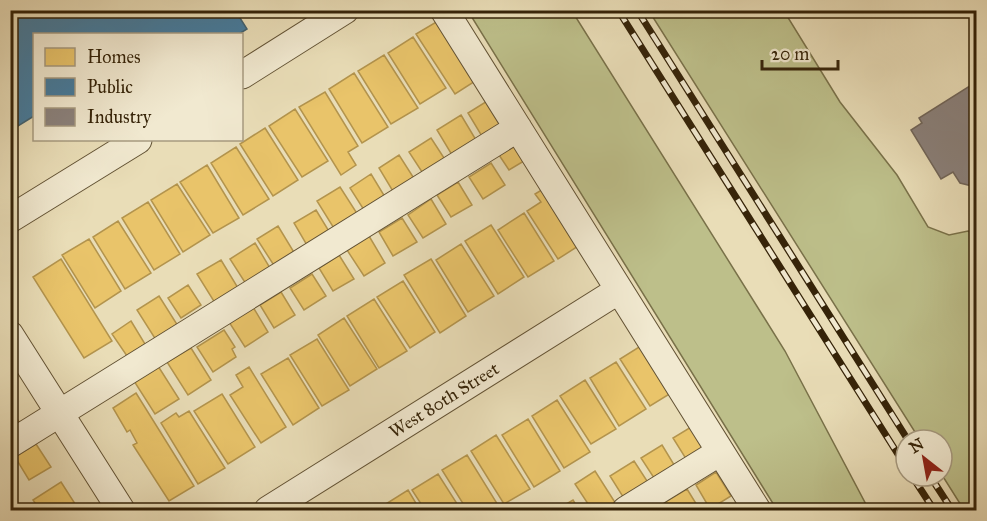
<svg xmlns="http://www.w3.org/2000/svg" width="987" height="521" viewBox="0 0 987 521" font-family="'IM FELL Great Primer',serif">
<style>
.green{fill:#bdbf8a;stroke:#797149;stroke-width:1.5}
.homes{fill:#e9c46a;stroke:#b3944d;stroke-width:1.5}
.public{fill:#457b9d;stroke:#406170;stroke-width:1.5}
.industry{fill:#8a817c;stroke:#706559;stroke-width:1.5}
.lines{fill:none;stroke-linecap:round;stroke-linejoin:round}
.minor-casing{stroke:#625234;stroke-width:29}
.minor{stroke:#f1e9d0;stroke-width:27}
.rail-casing{stroke:#352308;stroke-width:7}
.rail{stroke:#f1e9d0;stroke-width:4.5;stroke-dasharray:14;stroke-linecap:butt}
.labels{text-anchor:middle;stroke-width:6;stroke-linejoin:round;paint-order:stroke}
.street-label{font-size:18px;fill:#352308;stroke:#f1e9d0}
</style>
<rect width="100%" height="100%" fill="#e9ddb7"/>
<filter id="stains"><feTurbulence type="fractalNoise" baseFrequency=".00333" numOctaves="4"/><feColorMatrix values="0 0 0 0 .2 0 0 0 0 .09 0 0 0 0 .02 0 0 0 .5 -.17"/></filter>
<radialGradient id="worn" r=".72"><stop offset=".6" stop-color="#630" stop-opacity="0"/><stop offset="1" stop-color="#630" stop-opacity=".3"/></radialGradient>
<path class="green" d="M468,11h104l213,340 84,159h-92z
M649,11h135l56,91 57,73 31,52 21,8 19,-4 8,4v275h-12l-22,-35v-35h-22z"/>
<path class="homes" d="M443,18l37,60 -25,16 -39,-60z
M413,37l33,51 -26,16 -32,-51z
M384,55l34,53 -27,16 -33,-53z
M354,73l34,54 -26,16 -33,-54z
M325,92l33,54 -10,6 8,13 -15,10 -42,-68z
M492,98l16,24 -25,16 -15,-25z
M295,109l33,52 -26,16 -33,-51z
M461,115l15,25 -24,15 -15,-25z
M265,128l33,52 -25,16 -33,-52z
M431,138l15,23 -22,14 -15,-23z
M520,143l9,15 -20,12 -10,-15z
M236,147l33,52 -26,16 -32,-52z
M399,155l16,25 -21,13 -15,-25z
M491,163l14,22 -22,14 -14,-22z
M207,165l32,53 -26,15 -33,-51z
M371,174l14,23 -21,13 -14,-22z
M458,182l14,23 -21,12 -14,-22z
M177,184l33,51 -27,17 -32,-52z
M548,186l35,57 -25,16 -31,-48 14,-9 -6,-8z
M340,187l18,28 -23,15 -18,-29z
M431,199l15,25 -23,14 -15,-23z
M148,202l32,52 -26,16 -32,-52z
M316,210l14,23 -22,14 -14,-24z
M524,213l30,48 -26,16 -30,-47z
M402,218l15,24 -24,14 -14,-24z
M118,221l33,52 -26,16 -32,-52z
M491,225l33,52 -26,17 -33,-53z
M278,226l17,28 -20,13 -18,-28z
M369,236l16,27 -21,13 -17,-26z
M89,239l32,52 -26,17 -33,-53z
M255,243l15,25 -24,16 -16,-25z
M461,244l33,52 -26,16 -32,-52z
M339,255l15,24 -21,12 -14,-23z
M61,259l51,82 -28,17 -51,-81z
M431,259l35,57 -26,17 -36,-58z
M221,260l17,28 -23,15 -18,-29z
M312,274l14,22 -22,14 -14,-22z
M403,281l32,51 -25,16 -33,-51z
M188,285l13,20 -20,13 -13,-20z
M281,292l14,23 -21,13 -14,-23z
M159,296l19,30 -22,14 -19,-30z
M374,299l33,52 -28,17 -32,-52z
M253,307l15,25 -23,15 -16,-25z
M344,318l33,51 -27,17 -32,-51z
M131,321l14,23 -18,12 -15,-22z
M224,330l11,17 -3,2 4,8 -23,15 -16,-25z
M317,339l32,51 -27,16 -32,-51z
M647,342l29,48 -26,16 -30,-47z
M191,348l20,32 -23,15 -21,-33z
M288,358l31,50 -26,17 -32,-51z
M616,362l30,47 -27,17 -29,-48z
M158,366l21,33 -24,15 -21,-33z
M249,367l37,60 -25,16 -31,-48 13,-8 -7,-12z
M585,380l31,49 -25,15 -31,-48z
M136,393l58,93 -25,15 -36,-56 4,-2 -7,-13 -3,2 -14,-24z
M222,394l33,53 -27,17 -34,-53z
M557,400l33,52 -26,16 -32,-52z
M10,409l12,17 -12,7z
M189,411l36,57 -27,16 -37,-61 15,-10 3,4z
M528,419l32,52 -26,16 -32,-52z
M696,424l14,24 -22,14 -15,-24z
M496,435l34,54 -26,15 -33,-53z
M36,444l15,23 -22,13 -14,-23z
M662,445l14,23 -20,13 -15,-23z
M467,455l34,55h-34l-25,-40z
M634,461l15,23 -24,16 -15,-24z
M595,471l21,33 -11,6h-13l-17,-26z
M716,472l15,24 -21,13 -14,-24z
M438,474l23,36h-36l-13,-20z
M61,482l18,28h-39l-7,-10z
M687,489l13,21h-30l-5,-8z
M408,490l12,20h-37l-2,-3z
M573,500l6,10h-23z"/>
<path class="public" d="M10,10h225l12,19 -8,5h-205v82l-24,15z"/>
<path class="industry" d="M976,82v105l-16,-4 -7,-11 -12,7 -30,-49 11,-7 -3,-5z"/>
<g class="lines">
<defs>
<path id="minor" d="M444,10l313,500
M242,75l103,-65
M10,219l128,-79
M10,335l111,175
M10,444l508,-316
M268,510l351,-220
M626,510l94,-58"/>
</defs>
<use href="#minor" class="minor-casing"/>
<use href="#minor" class="minor"/>
<defs>
<path id="rail" d="M618,10l288,457
M637,10l271,430
M912,476l22,34
M930,476l22,34"/>
</defs>
<use href="#rail" class="rail-casing"/>
<use href="#rail" class="rail"/>
</g>
<g class="labels">
<g class="street-label">
<text transform="translate(444 400) rotate(-32)" y="6">West 80th Street</text>
</g>
</g>
<rect width="987" height="521" fill="none" stroke="#e9ddb7" stroke-width="36"/>
<rect x="12" y="12" width="963" height="497" fill="none" stroke="#352308" stroke-width="3"/>
<rect x="18" y="18" width="951" height="485" fill="none" stroke="#352308" stroke-width="1.5"/>
<rect x="33" y="33" width="210" height="108" fill="#f1e9d0" stroke="#a69a80" stroke-width="1.5"/>
<rect x="45" y="48" width="30" height="18" fill="#e9c46a" stroke="#a69a80" stroke-width="1.5"/>
<text x="87" y="63" font-size="18" fill="#352308">Homes</text>
<rect x="45" y="78" width="30" height="18" fill="#457b9d" stroke="#a69a80" stroke-width="1.5"/>
<text x="87" y="93" font-size="18" fill="#352308">Public</text>
<rect x="45" y="108" width="30" height="18" fill="#8a817c" stroke="#a69a80" stroke-width="1.5"/>
<text x="87" y="123" font-size="18" fill="#352308">Industry</text>
<g transform="translate(924 458) rotate(329)"><circle r="28" fill="#f1e9d0" stroke="#a69a80" stroke-width="1.5"/>
<path d="M0-4.5L10 22L0 15L-10 22Z" fill="#8f2418"/>
<text y="-9" font-size="16" font-weight="bold" text-anchor="middle" fill="#352308">N</text>
</g>
<path d="M762 60v9h76v-9" fill="none" stroke="#352308" stroke-width="3"/>
<text x="771" y="60" font-size="18" fill="#352308" stroke="#f1e9d0" stroke-width="4.5" paint-order="stroke">20 m</text>
<rect width="100%" height="100%" filter="url(#stains)"/>
<rect width="100%" height="100%" fill="url(#worn)"/>
</svg>
